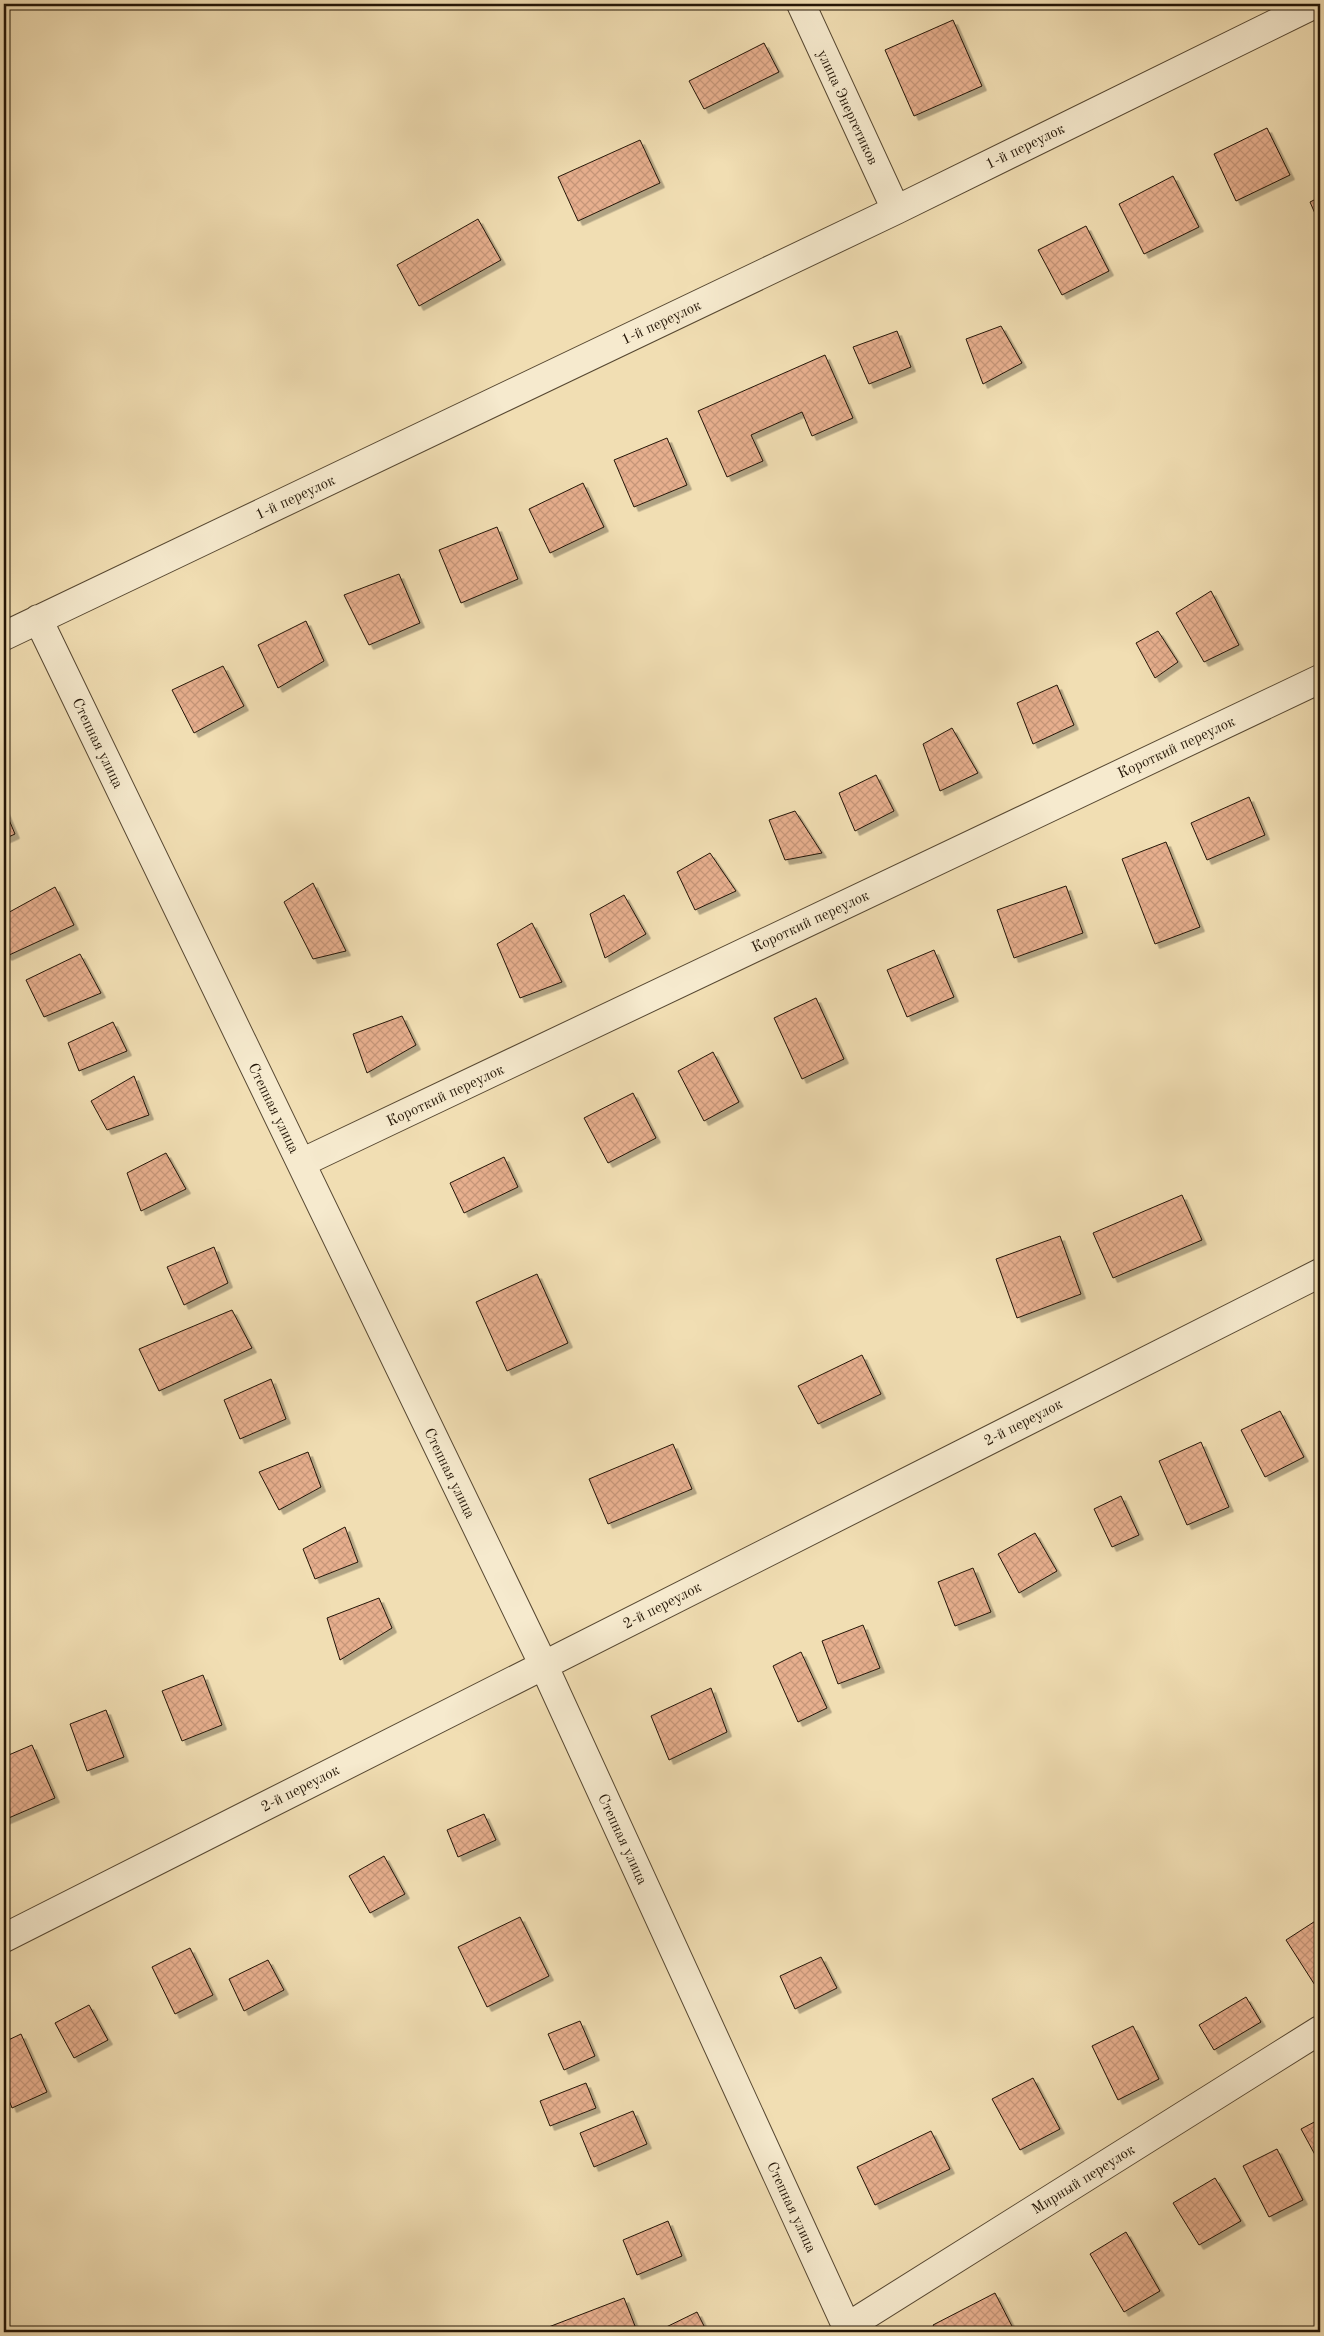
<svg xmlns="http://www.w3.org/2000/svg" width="1324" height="2336" viewBox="0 0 1324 2336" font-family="'Old Standard TT',serif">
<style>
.building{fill:url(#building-cross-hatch);stroke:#241607;filter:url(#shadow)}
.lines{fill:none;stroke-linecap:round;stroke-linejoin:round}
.minor-casing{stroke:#574832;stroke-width:30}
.minor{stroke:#f6eace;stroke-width:28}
.labels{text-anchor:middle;stroke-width:5;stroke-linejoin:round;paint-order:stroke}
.street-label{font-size:15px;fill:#241607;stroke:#f6eace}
</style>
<defs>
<pattern id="building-cross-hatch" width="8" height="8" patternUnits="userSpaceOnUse" patternTransform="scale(1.25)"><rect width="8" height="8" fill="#e7af8e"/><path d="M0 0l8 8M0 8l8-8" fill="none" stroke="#c69679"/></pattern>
<filter id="shadow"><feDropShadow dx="4.5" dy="4.5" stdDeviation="0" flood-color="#0004"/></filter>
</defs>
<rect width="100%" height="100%" fill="#f1deb3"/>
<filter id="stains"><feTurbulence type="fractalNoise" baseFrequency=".004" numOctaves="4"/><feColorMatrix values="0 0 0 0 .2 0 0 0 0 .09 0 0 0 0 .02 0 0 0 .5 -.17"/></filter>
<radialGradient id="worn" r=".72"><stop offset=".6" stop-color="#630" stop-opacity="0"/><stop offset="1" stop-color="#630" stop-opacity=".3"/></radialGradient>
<path class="building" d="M953,20l29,66 -68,30 -29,-66z
M764,43l15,29 -75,37 -15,-28z
M1267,128l23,47 -54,26 -22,-47z
M640,140l20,43 -82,38 -20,-44z
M1173,176l26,51 -55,27 -25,-50z
M1320,197v28l-10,-23z
M478,219l23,41 -82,46 -22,-41z
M1086,226l23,45 -47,24 -24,-45z
M1001,326l21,37 -39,21 -17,-45z
M897,331l14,36 -42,17 -16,-37z
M825,355l28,63 -41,18 -10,-24 -51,23 12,26 -36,16 -29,-66z
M667,438l20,47 -53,22 -20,-47z
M583,483l21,44 -54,26 -21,-44z
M497,527l21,52 -57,24 -22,-53z
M399,574l21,49 -51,22 -25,-50z
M1211,591l28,54 -35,17 -28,-49z
M306,621l18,40 -46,27 -20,-43z
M1158,631l20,31 -23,16 -19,-35z
M223,666l21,40 -50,27 -22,-43z
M1057,685l17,40 -41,19 -16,-41z
M952,728l26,45 -38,18 -17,-47z
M876,775l18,36 -39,20 -16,-38z
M1249,797l16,38 -58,25 -16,-37z
M4,808l11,26 -11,5z
M795,811l27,42 -37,7 -16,-40z
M1166,842l34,85 -45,17 -33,-85z
M710,853l26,38 -41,19 -18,-38z
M313,883l33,68 -33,8 -29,-57z
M1066,886l17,47 -69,25 -17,-48z
M55,887l19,38 -67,31 -3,-6v-35z
M624,895l22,39 -41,24 -15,-44z
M532,923l30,59 -42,16 -23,-54z
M934,950l20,47 -47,20 -20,-47z
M80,954l21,39 -57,24 -18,-37z
M816,998l28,61 -42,20 -28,-61z
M402,1016l14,29 -49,28 -14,-39z
M113,1022l14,29 -48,20 -11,-28z
M713,1052l26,50 -35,19 -26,-50z
M134,1076l15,39 -42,15 -16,-29z
M633,1093l23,45 -48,25 -24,-45z
M166,1153l20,36 -45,22 -14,-38z
M504,1157l14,30 -54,26 -14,-30z
M1182,1195l20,45 -89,38 -20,-45z
M1060,1236l21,58 -64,24 -21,-59z
M214,1247l14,36 -44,22 -17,-38z
M537,1274l31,69 -61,28 -31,-69z
M232,1310l20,38 -93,43 -20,-42z
M862,1355l19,39 -63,30 -20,-38z
M271,1379l15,40 -46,20 -16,-39z
M1280,1411l24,46 -39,20 -24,-47z
M1201,1442l28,65 -42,18 -28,-64z
M673,1444l19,45 -84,35 -19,-45z
M308,1452l13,35 -42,23 -20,-38z
M1121,1496l18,39 -27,12 -18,-38z
M345,1527l13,35 -43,17 -12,-30z
M1035,1533l22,38 -38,22 -21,-39z
M973,1568l18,44 -36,14 -17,-44z
M379,1598l13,30 -52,32 -13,-42z
M863,1625l17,43 -42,16 -16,-43z
M801,1652l26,56 -29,14 -25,-56z
M203,1675l19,50 -40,16 -20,-50z
M711,1688l16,44 -58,28 -18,-44z
M106,1710l18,47 -37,14 -17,-47z
M32,1745l23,53 -51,22v-63z
M484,1814l12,26 -38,17 -11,-27z
M384,1856l21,38 -35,19 -21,-37z
M520,1917l29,59 -62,31 -29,-60z
M1320,1918v75l-34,-53z
M190,1948l23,47 -38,19 -23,-47z
M821,1957l16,31 -42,21 -15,-33z
M268,1960l16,30 -40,21 -15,-32z
M1246,1997l15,25 -47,28 -15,-25z
M89,2005l19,35 -34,18 -19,-35z
M580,2021l15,35 -31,14 -16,-36z
M1133,2026l26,53 -41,21 -26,-54z
M21,2034l26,58 -35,16 -8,-21v-45z
M1033,2078l27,51 -40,21 -28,-51z
M586,2083l10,25 -46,18 -10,-25z
M633,2111l14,33 -53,23 -14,-34z
M1320,2119v45l-19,-35z
M931,2131l19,38 -75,36 -18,-38z
M1277,2149l26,51 -34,17 -26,-51z
M1215,2178l26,43 -42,24 -26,-42z
M668,2221l14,35 -45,19 -14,-35z
M1126,2232l34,59 -36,21 -34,-58z
M995,2293l20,39h-78l-4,-7z
M624,2298l13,33 -90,1 -1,-4z
M697,2312l10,20h-51z"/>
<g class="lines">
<defs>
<path id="minor" d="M801,4l95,206
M38,619l505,1045 306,668
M4,636l892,-426 419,-206
M301,1163l1019,-484
M4,1938l1316,-665
M847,2327l473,-297"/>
</defs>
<use href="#minor" class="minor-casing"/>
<use href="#minor" class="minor"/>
</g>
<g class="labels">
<g class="street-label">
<text transform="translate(848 107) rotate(65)" y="5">улица Энергетиков</text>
<text transform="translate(1025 146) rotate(-26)" y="5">1-й переулок</text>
<text transform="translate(661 322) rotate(-25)" y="5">1-й переулок</text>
<text transform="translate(295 497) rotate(-25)" y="5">1-й переулок</text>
<text transform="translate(98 743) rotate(64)" y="5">Степная улица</text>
<text transform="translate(1176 747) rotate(-25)" y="5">Короткий переулок</text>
<text transform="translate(810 921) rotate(-25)" y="5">Короткий переулок</text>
<text transform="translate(445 1095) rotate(-25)" y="5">Короткий переулок</text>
<text transform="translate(274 1108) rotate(64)" y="5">Степная улица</text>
<text transform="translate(1023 1422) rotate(-27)" y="5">2-й переулок</text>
<text transform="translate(450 1473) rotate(64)" y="5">Степная улица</text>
<text transform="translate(662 1605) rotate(-27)" y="5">2-й переулок</text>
<text transform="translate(300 1788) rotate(-27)" y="5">2-й переулок</text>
<text transform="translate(623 1839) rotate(65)" y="5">Степная улица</text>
<text transform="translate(1083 2179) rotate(-32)" y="5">Мирный переулок</text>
<text transform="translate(792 2207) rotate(65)" y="5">Степная улица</text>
</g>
</g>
<rect width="1324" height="2336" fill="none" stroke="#f1deb3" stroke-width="20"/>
<rect x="5" y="5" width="1314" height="2326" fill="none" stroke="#241607" stroke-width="2.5"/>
<rect x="10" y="10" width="1304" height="2316" fill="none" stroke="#241607"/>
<rect width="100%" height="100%" filter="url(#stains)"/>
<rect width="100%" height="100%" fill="url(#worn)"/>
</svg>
